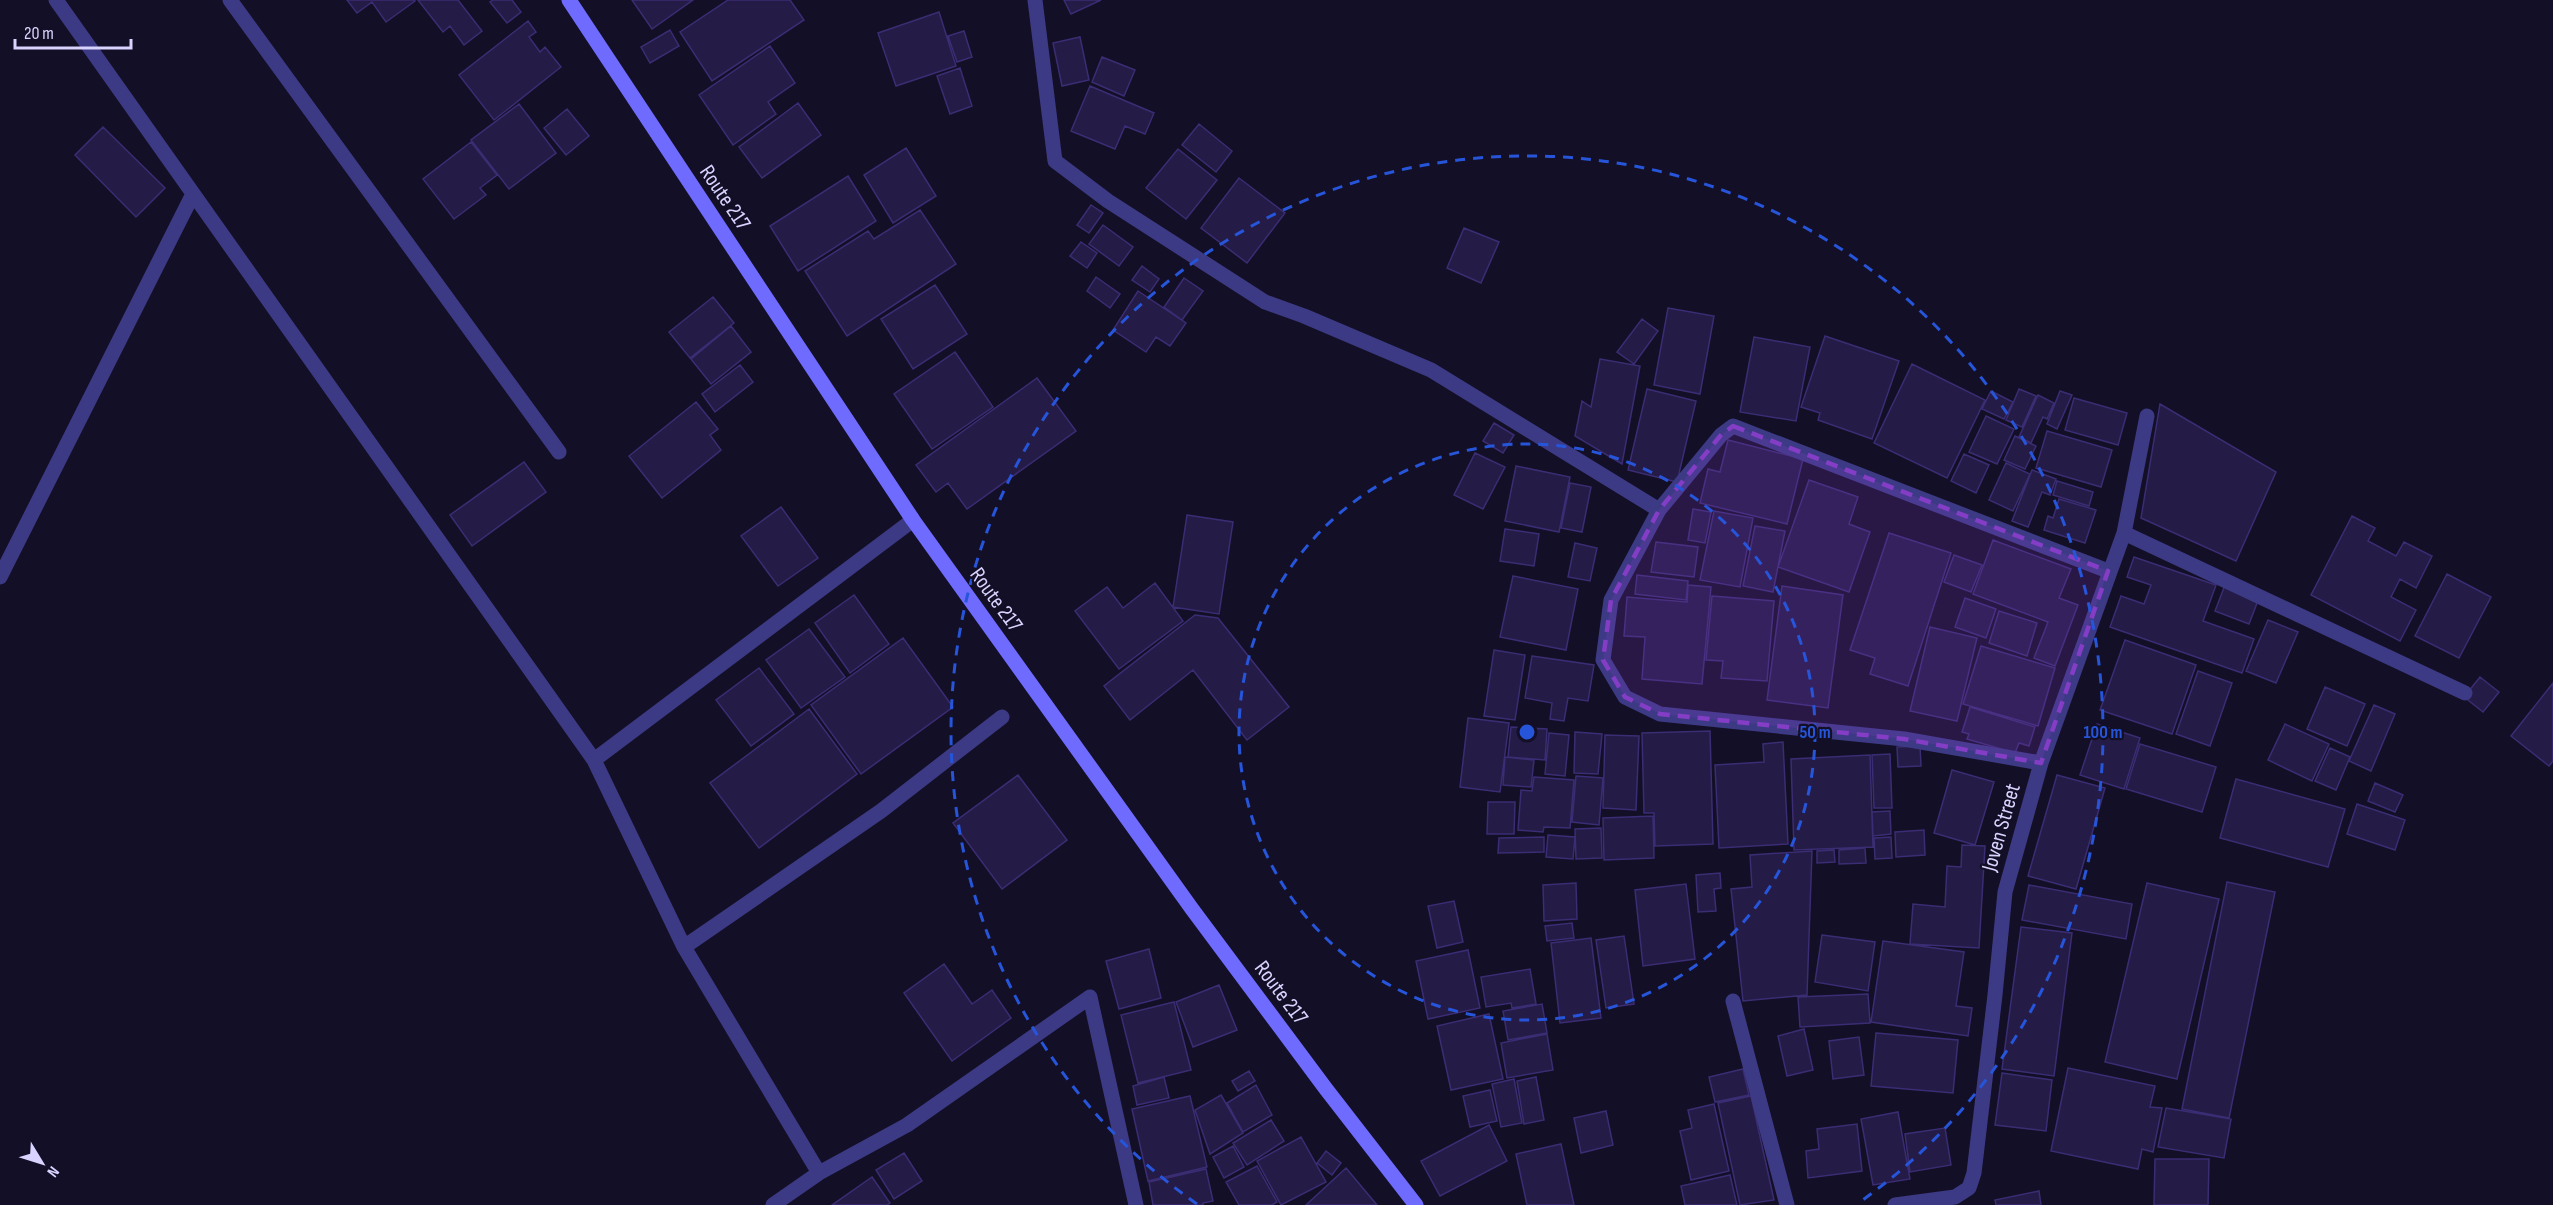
<svg xmlns="http://www.w3.org/2000/svg" width="2553" height="1205" viewBox="0 0 2553 1205" font-family="'Sofia Sans Condensed',sans-serif">
<style>
.building{fill:#241b47;stroke:#3b2d73;stroke-width:1.5}
.lines{fill:none;stroke-linecap:round;stroke-linejoin:round}
.street{stroke:#3d3a85;stroke-width:15}
.secondary{stroke:#6f6bff;stroke-width:15}
.marked{fill:#843dc5;fill-opacity:0.2;stroke:#843dc5;stroke-width:4.5;stroke-dasharray:12 8;stroke-linejoin:round}
.ring{fill:none;stroke:#2655da;stroke-width:3;stroke-dasharray:10 8}
.labels{text-anchor:middle;stroke-width:4.5;stroke-linejoin:round;paint-order:stroke}
.street-label{font-size:22px;fill:#d9d4ff;stroke:#130f26}
.centre{fill:#2655da;stroke:#130f26;stroke-width:3}
.ring-label{font-size:18px;text-anchor:middle;font-weight:bold;fill:#2655da;stroke:#130f26;stroke-width:4.5;stroke-linejoin:round;paint-order:stroke}
</style>
<rect width="100%" height="100%" fill="#130f26"/>
<path class="building" d="M347,0h67l1,1 -29,21 -14,-20 -15,11z
M418,0h40l24,31 -18,14 -14,-19 -7,6z
M493,0h19l9,12 -14,11 -17,-21z
M632,0h61l-41,29z
M728,0h62l14,20 -92,61 -32,-49z
M1064,0h37l-30,14z
M939,12l17,54 -60,20 -18,-53z
M528,21l8,11 -7,5 11,15 5,-5 16,20 -67,53 -35,-45z
M670,30l9,16 -29,17 -9,-16z
M964,31l8,26 -15,5 -9,-26z
M1080,37l9,43 -27,6 -9,-43z
M770,46l25,37 -27,19 8,12 -43,31 -34,-50z
M1102,57l33,13 -11,26 -32,-14z
M960,68l12,38 -22,8 -13,-38z
M1090,86l64,27 -9,21 -20,-8 -10,23 -44,-18z
M798,103l23,32 -59,43 -23,-31z
M519,104l37,49 -47,36 -38,-49z
M567,109l22,27 -23,19 -22,-27z
M1199,124l33,27 -16,21 -34,-27z
M103,127l62,61 -29,29 -61,-62z
M471,142l26,33 -17,13 6,7 -32,24 -31,-40z
M906,148l30,48 -43,27 -29,-48z
M1178,149l39,31 -31,39 -40,-31z
M848,176l28,45 -78,50 -28,-45z
M1239,178l46,35 -38,50 -46,-35z
M1091,205l12,8 -14,20 -12,-8z
M920,210l36,54 -109,72 -42,-65 63,-40 6,8z
M1103,225l30,22 -14,19 -30,-22z
M1464,228l35,14 -18,41 -34,-15z
M1081,242l16,11 -10,15 -17,-12z
M1142,266l17,13 -9,13 -18,-12z
M1096,277l24,17 -10,14 -23,-17z
M1184,278l19,13 -21,29 -18,-13z
M935,285l32,49 -54,35 -32,-50z
M1138,291l48,32 -16,23 -14,-9 -10,15 -33,-22z
M713,297l21,26 -44,35 -21,-26z
M1668,308l46,8 -14,78 -46,-9z
M1642,319l16,12 -24,33 -17,-12z
M731,326l20,26 -40,32 -20,-25z
M1825,336l74,25 -27,78 -54,-19 2,-7 -19,-6z
M1754,337l56,10 -14,74 -56,-9z
M955,352l38,55 -61,42 -38,-55z
M1600,359l40,7 -18,98 -47,-28 7,-35 9,6z
M1912,364l73,36 -38,78 -73,-35z
M740,365l13,17 -38,30 -13,-18z
M1037,378l39,53 -109,78 -19,-26 -12,9 -20,-27z
M1647,389l49,12 -19,81 -49,-12z
M2019,389l17,7 -14,31 -16,-7z
M1991,391l22,11 -9,17 -22,-10z
M2060,391l12,4 -15,34 -10,-5z
M2038,395l16,8 -7,16 -4,-2 -12,26 -12,-6z
M2074,398l53,15 -9,32 -53,-15z
M696,402l22,27 -8,6 11,15 -59,48 -33,-42z
M2160,404l116,68 -40,89 -95,-43z
M1986,416l28,13 -17,35 -28,-12z
M1494,423l20,12 -11,18 -20,-12z
M2047,431l65,19 -11,37 -65,-19z
M2015,436l21,10 -11,23 -21,-9z
M1728,440l75,19 -16,65 -87,-21 8,-34 12,3z
M1475,453l30,14 -22,42 -29,-14z
M1964,454l25,11 -13,28 -25,-12z
M524,462l22,30 -74,54 -22,-31z
M2006,463l24,11 -17,37 -24,-11z
M1516,466l54,11 -11,55 -54,-11z
M2032,470l24,9 -6,16 -8,-3 -14,35 -16,-6z
M1809,480l49,17 -9,27 21,8 -21,60 -71,-25z
M2057,481l36,11 -4,14 -36,-11z
M1570,483l21,4 -9,45 -21,-4z
M2059,499l37,11 -11,33 -41,-13 4,-14 5,2z
M781,507l37,51 -40,28 -37,-50z
M1693,509l18,3 -6,31 -17,-3z
M1714,511l39,7 -13,69 -40,-7z
M1187,515l46,7 -14,92 -46,-7z
M2352,516l23,12 -7,13 28,15 8,-14 28,14 -16,32 -16,-9 -9,18 25,13 -16,31 -89,-46z
M1755,526l30,5 -12,61 -30,-6z
M1505,529l34,5 -5,32 -34,-5z
M1889,533l62,20 -43,133 -38,-12 5,-16 -25,-8z
M1993,540l78,29 -12,29 19,7 -23,61 -21,-8 14,-36 -75,-28z
M1656,542l42,5 -4,30 -43,-5z
M1575,543l22,5 -7,33 -22,-4z
M1954,555l28,10 -11,27 -27,-10z
M2134,557l82,28 -13,36 51,18 -12,34 -132,-46 11,-31 23,8 7,-19 -24,-8z
M2447,574l44,23 -32,61 -44,-22z
M1637,575l51,6 -2,19 -51,-6z
M1513,576l65,13 -12,61 -66,-13z
M1155,583l28,38 -64,48 -44,-58 32,-24 16,21z
M1688,585l23,2 -9,97 -60,-5 3,-42 -21,-1 3,-39 60,5z
M2225,585l34,13 -10,26 -34,-13z
M1782,586l61,9 -15,113 -61,-8z
M854,595l35,49 -39,29 -35,-50z
M1712,596l62,5 -7,80 -46,-3 2,-17 -17,-1z
M1965,598l31,11 -10,29 -31,-11z
M1999,611l38,12 -10,33 -38,-13z
M1195,615l23,3 71,89 -42,33 -54,-70 -63,50 -26,-34z
M2268,620l30,12 -22,51 -30,-12z
M1930,627l47,11 -20,83 -47,-10z
M809,629l36,48 -44,31 -35,-48z
M903,638l50,69 -92,67 -50,-69z
M2125,640l71,25 -24,69 -72,-24z
M1981,646l74,22 -17,58 -75,-22z
M1494,650l31,5 -10,65 -31,-4z
M1532,656l62,9 -6,36 -20,-3 -4,23 -14,-2 2,-16 -27,-5z
M759,668l35,46 -43,32 -35,-46z
M2198,671l34,12 -22,63 -34,-12z
M2480,677l19,15 -16,20 -19,-15z
M2553,683v78l-4,5 -38,-30z
M2325,687l40,17 -18,42 -40,-17z
M2374,705l21,9 -24,57 -22,-10z
M1970,707l65,20 -6,19 -10,-3 -4,10 -48,-14 2,-5 -7,-2z
M809,709l48,65 -98,74 -49,-65z
M1468,718l41,5 -9,69 -40,-5z
M2097,724l43,14 -16,51 -44,-14z
M2285,724l44,20 -17,37 -44,-21z
M1511,727l36,2 -2,31 -37,-3z
M1710,731l3,113 -58,2 -1,-33h-10l-2,-80z
M1575,732l27,2 -4,40 -24,-1z
M1549,733l20,2 -4,41 -20,-2z
M1605,735l34,1 -3,74 -33,-2z
M1783,742l5,102 -69,4 -4,-83 49,-3 -1,-18z
M2140,744l76,23 -14,45 -76,-23z
M1920,746l1,20 -23,1 -1,-20z
M2330,748l20,9 -14,33 -21,-9z
M1890,754l2,54h-18l-2,-53z
M1870,755l3,92 -79,3 -3,-91z
M1505,757l29,3 -3,27 -28,-2z
M1952,770l42,12 -19,63 -41,-12z
M1018,775l49,65 -65,49 -49,-66z
M2057,775l48,13 -29,101 -48,-13z
M1576,776l27,2 -4,47 -27,-3z
M1534,777l40,3 -4,48 -26,-1 -1,5 -25,-2 3,-40 11,1z
M2236,779l109,30 -17,58 -108,-29z
M2375,783l28,12 -8,17 -27,-11z
M1488,802h27l-1,32h-27z
M2357,804l48,16 -10,30 -48,-16z
M1890,811l1,23 -18,2 -1,-24z
M1653,816l1,42 -50,2 -1,-42z
M1601,828l1,30 -26,1 -1,-30z
M1924,830l1,25 -29,2 -1,-25z
M1548,835l27,2 -2,22 -27,-2z
M1544,837v15l-46,1 1,-15z
M1891,837l1,21 -17,1 -1,-21z
M1962,845l23,1 -6,102 -69,-4 3,-40 32,3 2,-41 14,1z
M1865,848l1,15 -27,1v-14z
M1834,850l1,12 -18,1v-12z
M1812,851l-5,144 -64,6 -12,-112 21,-2 -2,-32z
M1720,873l1,15 -7,1 2,22 -18,1 -2,-37z
M2227,882l48,10 -46,226 -47,-9z
M1576,883l1,36 -33,2 -1,-36z
M2147,883l72,16 -42,180 -72,-17z
M1686,884l9,75 -52,7 -8,-76z
M2029,885l103,19 -6,35 -104,-19z
M1454,901l9,41 -26,6 -9,-42z
M1572,923l2,15 -27,3 -2,-15z
M2021,927l51,6 -18,143 -52,-7z
M1822,935l53,7 -7,49 -53,-9z
M1624,936l10,68 -28,4 -10,-68z
M1591,938l10,80 -41,5 -9,-80z
M1883,941l81,11 -8,54 16,2 -4,28 -97,-14z
M1149,949l12,49 -42,11 -13,-48z
M1468,950l12,58 -52,11 -12,-58z
M944,964l28,40 20,-14 19,28 -59,43 -48,-68z
M1530,969l6,35 -24,4 -1,-5 -25,4 -5,-30z
M1219,985l18,45 -44,17 -17,-45z
M1868,994l2,29 -70,4 -2,-30z
M1174,1002l17,68 -53,13 -17,-68z
M1542,1004l5,29 -39,7 -5,-29z
M1489,1014l14,65 -52,11 -14,-64z
M1804,1029l9,41 -26,6 -9,-40z
M1876,1033l82,7 -5,53 -82,-7z
M1547,1034l6,36 -46,8 -6,-35z
M1859,1037l5,38 -31,4 -4,-38z
M2068,1068l87,18 -5,21 12,1 -9,44 -11,-3 -4,20 -87,-18z
M1743,1069l6,26 -34,7 -6,-25z
M1249,1071l6,10 -17,10 -6,-10z
M2002,1073l50,7 -6,51 -51,-6z
M1164,1077l5,21 -32,7 -4,-19z
M1536,1077l8,43 -20,4 -7,-43z
M1514,1079l8,44 -21,4 -9,-43z
M1256,1085l16,30 -29,17 -16,-29z
M1490,1090l7,31 -27,6 -7,-31z
M1221,1095l22,38 -33,21 -15,-44z
M1190,1096l17,71 -59,14 -16,-72z
M1751,1096l23,104 -34,5 -22,-102z
M1714,1104l15,67 -38,9 -11,-49 12,-3 -4,-18z
M2166,1108l65,11 -7,39 -66,-11z
M1606,1111l7,34 -32,8 -7,-35z
M1898,1112l12,67 -37,6 -12,-66z
M1271,1120l13,21 -37,24 -14,-22z
M1857,1124l5,47 -54,7 -2,-27 13,-2 -2,-20z
M1489,1125l18,36 -67,35 -19,-35z
M1945,1128l6,37 -41,7 -5,-38z
M1301,1137l25,45 -45,23 -24,-44z
M1561,1144l13,61h-47l-11,-51z
M1233,1146l11,21 -20,11 -11,-21z
M1326,1151l15,12 -9,12 -15,-12z
M904,1153l18,28 -28,18 -18,-29z
M2155,1159h54l-1,46h-54z
M1257,1166l20,36 -5,3h-33l-13,-23z
M1346,1168l31,37h-71z
M1206,1169l7,32 -10,2v2h-50l-4,-23z
M1730,1175l7,30h-52l-4,-19z
M872,1177l18,26 -3,2h-55z
M2039,1191l2,14h-45l-1,-5z"/>
<g class="lines">
<path class="street" d="M56,0l538,760 90,187 135,226 88,-48 183,-128 46,208
M230,0l329,452
M1035,0l20,161 53,40 157,101 39,14 127,54 228,140
M2124,533l341,160
M0,577l193,-383
M594,760l319,-240
M2041,763l-137,-24 -244,-25 -35,-17 -22,-37 8,-60 48,-90 62,-75 12,-9 375,145
M684,947l197,-136 121,-94
M1733,1001l54,204
M773,1205l46,-32
M1895,1205l60,-8 14,-9 5,-15 21,-178 10,-103 36,-129 83,-230 23,-117"/>
<path class="secondary" d="M569,0l344,520 279,389 134,180 90,116"/>
</g>
<path class="marked" d="M1733,426l375,145 -67,192 -137,-24 -244,-25 -35,-17 -22,-37 8,-60 48,-90 62,-75z"/>
<g class="ring">
<circle cx="1527" cy="732" r="288"/>
<path d="M1197 1204A576 576 0 1 1 1857 1204"/>
</g>
<g class="labels">
<g class="street-label">
<text transform="translate(726 197) rotate(56)" y="8">Route 217</text>
<text transform="translate(997 599) rotate(54)" y="8">Route 217</text>
<text transform="translate(2000 827) rotate(-74)" y="8">Joven Street</text>
<text transform="translate(1282 992) rotate(53)" y="8">Route 217</text>
</g>
</g>
<circle cx="1527" cy="732" r="9" class="centre"/>
<g class="ring-label">
<text x="1815" y="738">50 m</text>
<text x="2103" y="738">100 m</text>
</g>
<g transform="translate(42 1163) rotate(128)" stroke="#130f26" stroke-width="4.5" paint-order="stroke">
<path d="M0-4.5L10 22L0 15L-10 22Z" fill="#d9d4ff"/>
<text y="-9" font-size="16" font-weight="bold" text-anchor="middle" fill="#d9d4ff">N</text>
</g>
<path d="M15 39v9h116v-9" fill="none" stroke="#d9d4ff" stroke-width="3"/>
<text x="24" y="39" font-size="18" fill="#d9d4ff" stroke="#130f26" stroke-width="4.5" paint-order="stroke">20 m</text>
</svg>
